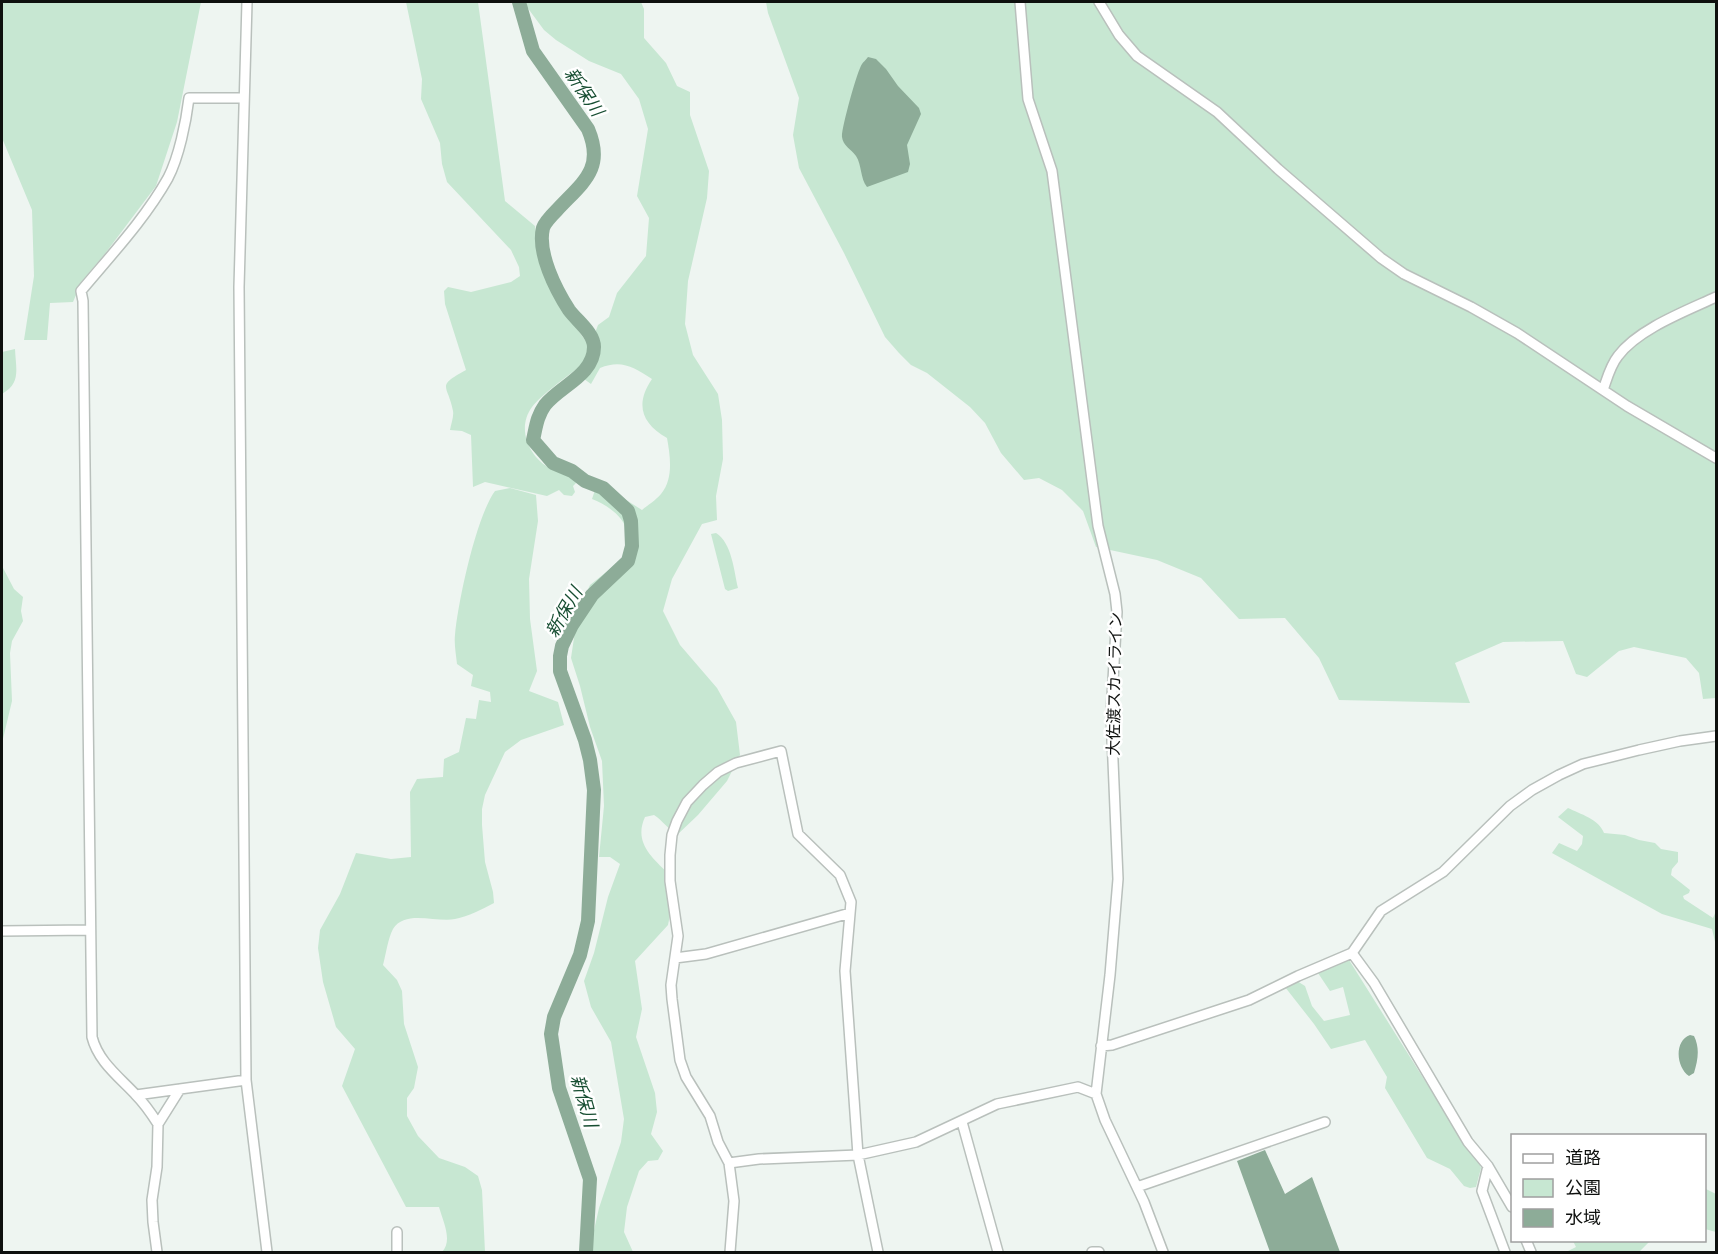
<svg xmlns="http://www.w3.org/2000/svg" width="1718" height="1254" viewBox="0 0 1718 1254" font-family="'Archivo Narrow','Noto Sans JP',sans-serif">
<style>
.green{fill:#c7e7d2}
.water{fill:#8dac98}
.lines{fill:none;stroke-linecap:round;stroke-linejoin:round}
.river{stroke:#8dac98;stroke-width:14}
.minor-casing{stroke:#b9c0bc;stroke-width:12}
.minor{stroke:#fff;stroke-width:9}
.labels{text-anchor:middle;stroke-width:5;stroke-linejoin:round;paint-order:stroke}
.street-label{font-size:16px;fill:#0e100e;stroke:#fff}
.water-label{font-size:18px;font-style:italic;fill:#174e32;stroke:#fff}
</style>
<rect width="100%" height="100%" fill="#eef5f1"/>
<path class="green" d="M2,2h199l-24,120 -21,64 -52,69 -22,26 -9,21 -23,1 -3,37h-23l10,-64 -2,-66 -30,-72z
M406,2h72l27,199 30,25c8,47 25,81 53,118l-1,12 -5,9c-13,10 -41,30 -50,42 -16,22 -3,50 19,62 7,4 15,4 22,7l3,7 -3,3 2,6 -3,4 -8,-1 -5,-5 -12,6 -62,-14 -12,5 -2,-52 -9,-4 -12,-1c1,-6 4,-13 3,-19 -5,-27 -18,-24 13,-41l-21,-66 -1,-13 4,-4 23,5 40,-10 9,-6 -1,-9 -8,-17 -64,-68 -5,-18 -2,-21 -19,-44 1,-20z
M526,2h115l3,7v29l22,25 11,23 13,6v23l19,56 -2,27 -19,83 -3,43 8,31 25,39 4,26 1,39 -7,37 1,24 -15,4 -30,55 -9,32 17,34 37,43 19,34 4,33 -13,26 -29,34 -21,20c-9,-6 -14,-14 -23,-20l-9,2c-11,24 5,39 22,55l3,43 -2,10 -33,36 7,48 -6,28 19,56 2,19 -6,22 12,17 -5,9 -10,1 -9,10 -12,36 -3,25 9,20h-41v-13l7,-31 22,-66 3,-23 -13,-77 -20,-35 -7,-26 10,-28 14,-56 12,-33 -10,-7h-11l5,-51 -2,-45 -12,-34 -10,-41 -9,-28 7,-47 12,-26 35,-28c0,-7 2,-14 2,-20 1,-19 -20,-32 -35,-38l3,-9 9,-4 38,24c6,-5 14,-10 19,-16 13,-15 9,-39 6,-56 -26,-15 -32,-34 -15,-59 -18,-12 -31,-20 -52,-11l-9,16 -7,-5 10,-18 5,-15 -4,-13 3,-8 11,-8 8,-24 29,-37 3,-38 -12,-22 11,-67 -9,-30 -18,-25 -32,-13 -33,-21 -12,-10 -17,-23z
M766,2h950v696l-13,1 -4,-26 -13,-15 -52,-11 -15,4 -32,26 -11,-3 -13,-33 -60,1 -48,21 15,40 -131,-3 -20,-42 -34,-40 -46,1 -38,-41 -44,-18 -61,-13 -13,-36 -21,-21 -23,-12 -15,2 -23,-27 -16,-30 -15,-16 -43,-34 -16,-8 -12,-12 -14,-16 -41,-84 -45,-85 -6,-33 6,-37 -31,-85z
M15,349c1,21 6,34 -13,45v-42z
M510,488l26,7 2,26 -9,58 1,40 7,52 -8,20 29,11 6,23 -43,15 -16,12 -20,43 -3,14v16l3,37 8,30 1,11c-13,7 -25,13 -39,16 -18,4 -50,-10 -62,10 -5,9 -7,25 -10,36l14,15 5,11 2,33 14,43 -4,21 -7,10v18l11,20 21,22 26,9 13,9 4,14 3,62h-43c11,-11 1,-31 -3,-45h-33l-64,-121 13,-37 -19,-22 -13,-45 -5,-34 2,-18 20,-36 16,-41 35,6 20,-2 -1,-65 7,-13 26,-2 1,-18 15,-7 7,-34 10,1 3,-19 12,2 -1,-10 -19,-6 2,-11 -16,-11c-1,-10 -3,-20 -2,-29 3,-33 21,-118 40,-144z
M716,533c16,10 18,38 22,55l-10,3 -3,-2 -13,-51 -1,-4z
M2,566l12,23 9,8 -2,14 2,10 -11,20 -2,12 2,48 -10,42z
M1568,808c12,6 31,11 36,25l21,2 14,5 16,3 6,6 17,3v10l-6,7 -1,6 19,15 -1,3 -6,3 1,3 29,19 3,-7v35l-4,-17 -50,-15 -110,-61 7,-10 18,8 5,-7 1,-8 -25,-19z
M1349,960l105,167 24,32 3,9 -5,19 -6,1 -6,-2 -14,-17 -23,-11 -42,-70 2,-11 -22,-37 -34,9 -17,-25 -29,-37 12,-6 8,5 7,20 12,15 26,-6 -7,-28 -13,4 -12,-18z
M1704,1188l12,6v38l-11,-3z
M1651,1240l-12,12h-73l10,-5 -3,-6z"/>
<path class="water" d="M868,57l8,2 10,10 12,17 21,22 2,6 -14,31 3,19 -2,8 -41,15c-7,-9 -5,-22 -11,-31 -5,-7 -13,-10 -14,-19 -1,-7 15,-66 20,-73 1,-2 4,-4 6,-7z
M1690,1035l4,1c6,12 4,24 0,37l-5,3c-13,-9 -15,-35 1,-41z
M1265,1150l20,44 27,-17 28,75h-70l-33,-91z"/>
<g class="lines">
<path class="river" d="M519,2l14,49 55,78c17,40 -5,53 -31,81 -5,5 -12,12 -14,18 -6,25 13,62 26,82 8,11 25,23 25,37 0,28 -34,39 -49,58 -8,11 -9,22 -12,35l20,23 19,8 13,10 18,7 25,23 3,10 1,25 -4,15 -36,34 -20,30 -10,21 -2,10v15l25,69 5,20 4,30 -6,131 -8,34 -26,62 -3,17 8,54 31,91 -4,73"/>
<defs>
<path id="minor" d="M247,2l-8,285 7,793 21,172
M1020,2l8,97 24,72 46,355 17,68 2,18 -6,102 7,165 -8,96 -14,119 9,26 39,82 19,50
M1099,2l20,33 18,21 80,56 61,57 103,89 23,16 67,33 46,26 110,73 89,52
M1603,390c4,-11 7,-24 15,-34 20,-27 68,-45 98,-59
M2,931l88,-1
M1352,953l22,30 94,159 20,24 24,41
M675,958l31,-4 144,-41
M1101,1046l11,-1 137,-45 49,-24 54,-23 29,-42 62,-39 67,-66 22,-16 27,-15 24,-11 56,-14 41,-9 36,-5
M136,1095l110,-15
M962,1122l36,130
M158,1124c-7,-11 -14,-21 -23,-30 -17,-18 -37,-33 -43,-57l-9,-736 -2,-10c30,-36 64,-72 87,-113 11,-21 18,-56 21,-80h55
M729,1163l30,-4 99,-4 58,-13 81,-38 81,-17 18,7
M1488,1166l-6,25 23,61
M1137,1187l188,-65
M1526,1240l5,12
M157,1252l-4,-30 -1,-22 5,-33 1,-43 22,-35
M397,1252v-20
M730,1252l4,-51 -5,-38 -11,-21 -8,-26 -24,-39 -6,-17 -8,-61 -1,-14 7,-49 -8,-55v-26l2,-20 5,-14 10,-19 16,-17 15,-13 18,-9 45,-12 17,83 42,41 11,27 -6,69 13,184 20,97
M1092,1252h7"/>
</defs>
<use href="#minor" class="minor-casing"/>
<use href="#minor" class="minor"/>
</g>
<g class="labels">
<g class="street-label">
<text transform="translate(1114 684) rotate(-89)" y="6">大佐渡スカイライン</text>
</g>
<g class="water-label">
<text transform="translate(584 92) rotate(56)" y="6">新保川</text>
<text transform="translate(564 612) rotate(-60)" y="6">新保川</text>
<text transform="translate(584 1101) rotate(74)" y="6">新保川</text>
</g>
</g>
<rect width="1718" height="1254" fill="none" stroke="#0e100e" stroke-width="6"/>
<rect x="1511" y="1134" width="195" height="108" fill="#ffffff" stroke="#9f9f9f" stroke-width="1.5"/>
<rect x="1523" y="1154" width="30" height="9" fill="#ffffff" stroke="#9f9f9f" stroke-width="1.5"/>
<text x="1565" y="1164" font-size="18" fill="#0e100e">道路</text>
<rect x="1523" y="1179" width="30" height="18" fill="#c7e7d2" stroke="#9f9f9f" stroke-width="1.5"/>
<text x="1565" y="1194" font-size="18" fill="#0e100e">公園</text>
<rect x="1523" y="1209" width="30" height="18" fill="#8dac98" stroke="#9f9f9f" stroke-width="1.5"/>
<text x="1565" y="1224" font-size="18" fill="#0e100e">水域</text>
</svg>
